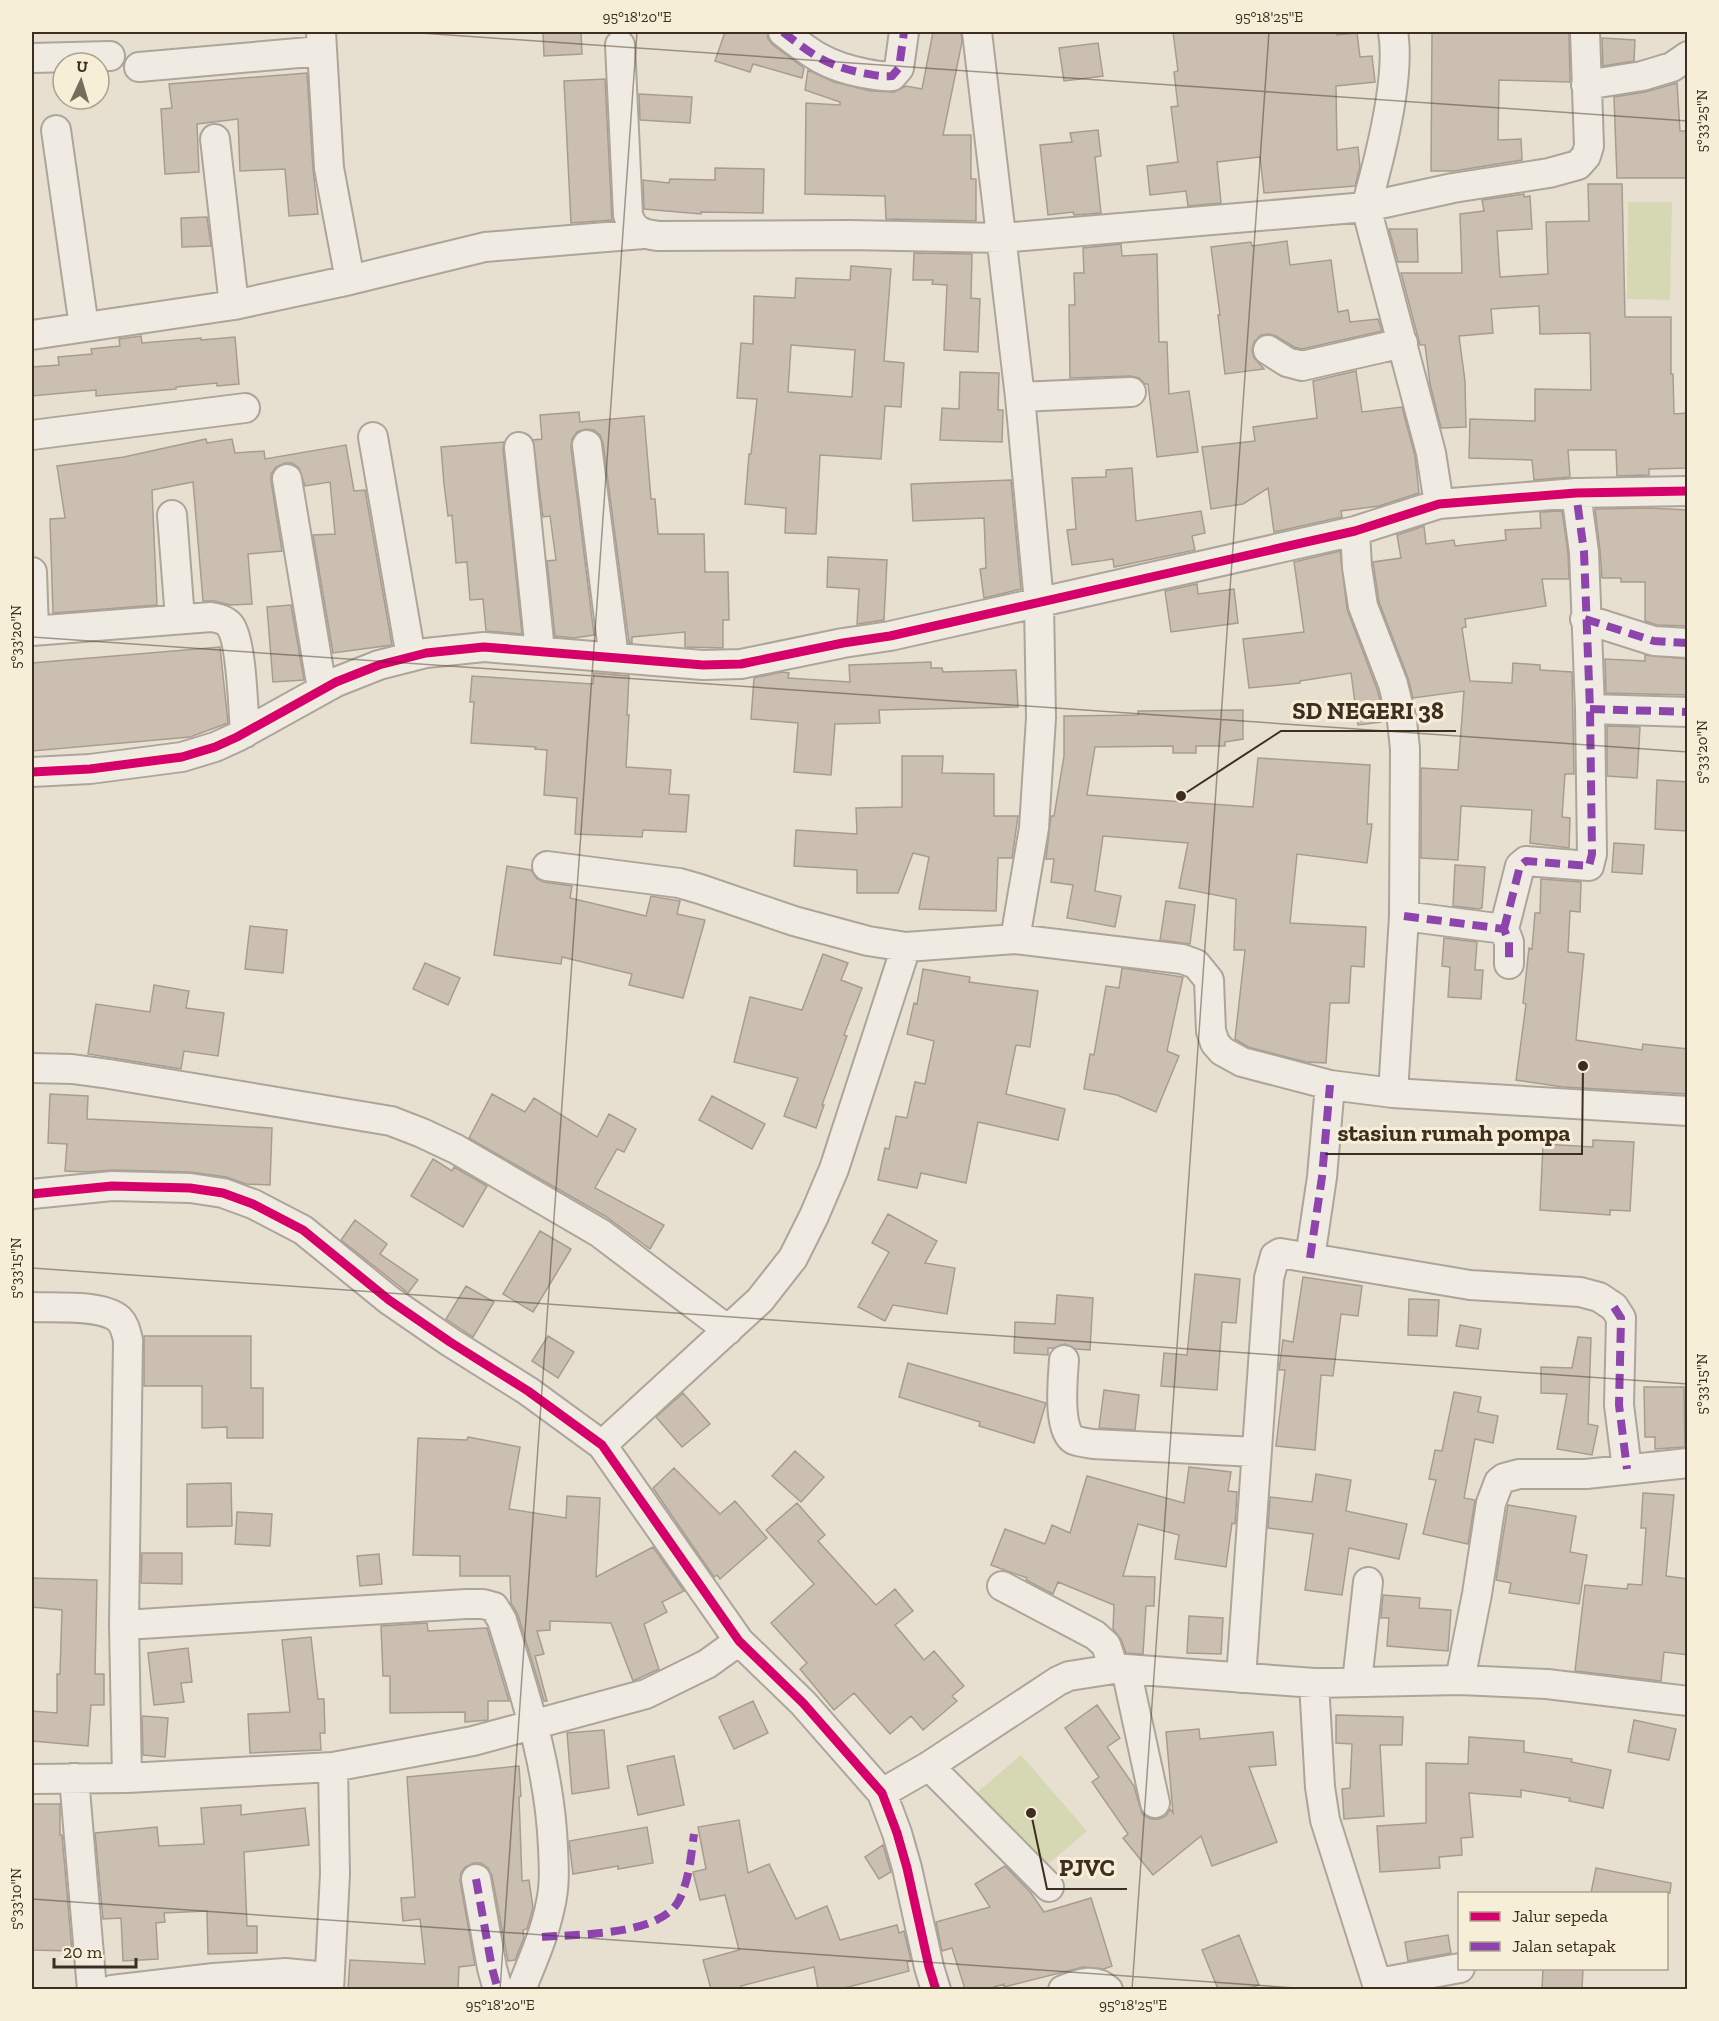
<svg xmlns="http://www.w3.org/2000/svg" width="1719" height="2021" viewBox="0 0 1719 2021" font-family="'Zilla Slab',serif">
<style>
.green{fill:#d6d7b3}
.building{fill:#cbbfb2;stroke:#a89c90;stroke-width:1.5;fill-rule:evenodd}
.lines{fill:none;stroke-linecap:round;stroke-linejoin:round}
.minor-casing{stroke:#ada599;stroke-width:32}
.minor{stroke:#efebe3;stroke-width:28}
.quiet{stroke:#8e44ad;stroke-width:8;stroke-dasharray:15 8;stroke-linecap:butt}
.cycleway-casing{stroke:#f7eed8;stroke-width:13}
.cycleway{stroke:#d6006c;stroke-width:9}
.ticks{fill:none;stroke:#3d2e20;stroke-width:1.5;stroke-opacity:0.45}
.leader{fill:none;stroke:#3d2e20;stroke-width:2}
.callout-dot{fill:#3d2e20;stroke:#f7eed8;stroke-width:2}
.callout-label{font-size:24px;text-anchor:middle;font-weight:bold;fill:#3d2e20;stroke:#f7eed8;stroke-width:6;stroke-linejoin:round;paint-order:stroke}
.neatline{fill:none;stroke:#3d2e20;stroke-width:2}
.ticks-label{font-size:15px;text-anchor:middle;fill:#3d2e20}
</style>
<rect width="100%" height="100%" fill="#e7e0d1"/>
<path class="green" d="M1628,202h44l-2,98 -43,-1z
M1021,1755l66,76 -47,40 -66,-76z"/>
<path class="building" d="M543,32h38l1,22 -38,2z
M725,32h42l1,7 5,6 31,23 -2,10 -49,-14 -3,8 -35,-11z
M933,32h28l1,10 -19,93h28v44h5v42l-90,-2 -1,-23 -80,-2 1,-91 34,2v-3l-35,-12 3,-20 26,12 37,9 23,1 12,-6 16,3z
M1173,32h163l1,3 20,-2 3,24 12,-1 3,26 -39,4 1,64 21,-3 2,20 -5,19 -91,7 -4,-36 -43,5 4,41 -33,3 -2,-15 -36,4 -3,-29 31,-4 -7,-55 7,-1 -4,-34 4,-1z
M1432,32h137l1,50 -71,-2 -1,60 23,-1 1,21 -68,11h-23z
M1602,38l33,2 -1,21 -31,5z
M1098,43l5,33 -39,5 -5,-33z
M307,73l6,96 5,45 -29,2 -4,-47 -45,2 -2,-52 -41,5 2,48 -34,2 -4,-65 11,-1 -3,-24z
M605,79l7,141 -41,3 -7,-142z
M1677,83l3,48h8v47h-71l-3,-81 31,-5z
M639,94l53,3 -2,26 -50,-3z
M1098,130l3,26 -6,1 6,56 -27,2 -1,-3 -25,3 -8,-70 32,-3 -2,-9z
M715,168l49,1 -1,44 -62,-1v2l-57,-5 -1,-29 26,3 1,-4 45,1z
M1588,184h34l3,133h46v57h2l1,40 14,-1v55l-39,1v6l-32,1 -1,-26h-48l2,27 -36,3 -2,-20 -63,-2 1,-39 65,2v-32l56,1 -1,-57 -50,1 -1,-28 -48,3 2,24 -34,3 6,45 1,46 -25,1 -11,-44 -5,-39h-5l-19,-72h61l-2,-59 24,-3 -2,-11 42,-6v3l6,-1 2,33 -35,2 3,46 48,-3 -2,-52 43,-1z
M207,217l4,29 -29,1 -1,-29z
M1389,229h28l1,33h-20z
M1287,241l3,24 41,-5 7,52 10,-2 2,12 28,-3 4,12 -80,18 -8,-2 -18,-11 -7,-2 -8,1 -7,7 -2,8 2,8 10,11 -39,5 -7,-59h2l-9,-68 40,-5 1,4z
M1121,244l1,12 35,-2 2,88h8l2,52 20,-3 9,61 -41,5 -9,-73h-3l-6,-6 -9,-2 -60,2 -1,-73h6l-1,-32h10l-1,-25z
M914,253l58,1 -1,44 9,1 -2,53 -34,-2 3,-65 -15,-1 1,-4h-20z
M851,266l40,3 -7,92 20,2 -3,44 -16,-1 -4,53 -61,-4 -4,79 -31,-1 1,-25 -41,-4 4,-50h2l6,-55 -20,-1 4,-55 12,1 1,-48 41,2 1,-20 54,2zM791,345l64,5 -3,47 -64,-5z
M141,336l1,7 59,-5v2l34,-3 4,47 -22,2v-3l-41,4v2l-80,7v-6l-64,6v-29l27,-2 -1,-8 34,-3 -1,-5 29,-3 -1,-7z
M1356,371l6,41 40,-5 13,49 4,37 -40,13 -38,5 1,6 -68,15 -6,-44 -25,16 -32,5 -9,-62 53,-6 -2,-14 64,-9 -4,-37z
M960,372l39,1 -1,37h5l-1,32 -62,-2 2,-32 17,1z
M579,412l1,10 64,-6 7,83h4l3,35h46l1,38h23l1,48h-6v28l-38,-1v-15l-53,5v6l-3,-1 -26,-199 -3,-8 -6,-5 -8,-1 -9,3 -5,7 -1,8 23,188 -20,3 -19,-2 -8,-75 9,-1 -6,-44 -7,1 -10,-77 9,-1 -2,-24z
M206,439l1,4 25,-4 3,14 29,-2 1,8 81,-14 8,46 11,-1 27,155 -59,8 -20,-118 22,-1 -5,-52 -25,4 -6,-18 -7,-5h-7l-9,4 -5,7v7l11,70 -34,3 4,50 -22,1 -16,-4h-11l-10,-119 -41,8 5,115 -104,8 -3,-94 15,-1 -8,-52 67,-9z
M504,442l-1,7 19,185 -36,-3 -3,-32 -13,1 -3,-38 -11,1 -4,-48 -4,1 -4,-32 -3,-37z
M1132,468l4,53 65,-10 4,22 -13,3 3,14 -81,17 -1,-8 -41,6 -5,-35 9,-1 -4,-51 34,-1v-7z
M1011,480l10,109 -37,9 -4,-29 6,-1 -2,-50 -71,3 -2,-37z
M1649,508l39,2v116l-31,-1 -12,-4v-39h-24v-4h-19l-2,-28 -5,-41z
M1562,511l6,42 1,26h-27l4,27 -81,13 1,8 -4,1 8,53 42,2 1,-20 27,2v5l32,2 2,102h-9l-3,43 8,1 -1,30 -39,-5 2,-33 -71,-4 -3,54 -37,-2v-90l37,2 6,-79 -51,7 -5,-20 -29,-76 -6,-40 28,-4 -4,-23 27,-9 2,18 28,-4 1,6 51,-6 -1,-10 36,-2 -1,-16z
M1340,551l7,58 30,80 4,14h-3l3,19 -23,3 -7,-52 -51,8v2l-51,5 -6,-49 61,-7 -10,-70z
M828,557l59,3 -3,60 -27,4 2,-35 -32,-2z
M1197,584l1,10 36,-5 4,34 -67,9 -6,-41z
M291,605l13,75 -31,2 -6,-75z
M220,647l8,76 -38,14 -158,14v-88z
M1645,655l43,4v36l-82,-2 -1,-34 40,2z
M931,662v6h11l1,4 73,-2 2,37 -139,3 1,13 -45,1 -4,51 -37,-3 4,-49 -47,-4 3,-41 28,-6 7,1 -1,5 62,4 -1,-17z
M594,673l35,3 -2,39h2l-3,52 45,3 -2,24 20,1 -3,37 -43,-2 -1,7 -67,-3 2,-36 -33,-3 3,-45 -12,-1 1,-2 -65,-4 3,-41h-4l2,-26 121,8z
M1243,710v29l-18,3v4h-29v7h-23v-7l-78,1 -8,48 166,12 5,-49 112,7 -3,59h5l-5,39 -70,-9 -7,69 76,4 -2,40 -13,-1 -2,37h-19l-4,60 -20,-1 -58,-15 -13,-8 10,-89h-11l2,-51 -57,-11 9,-45 -85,-7 -8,55 26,5 -6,31 -48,-9 6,-33 -22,-3 3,-23h-8l5,-43h3l10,-60v-40l74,-1v-4z
M1607,726l33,1 -3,51 -30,-2z
M902,756h41l-1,17 52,1v42h24l-6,42h-14l-2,53 -77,-2 10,-52 -16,-4 -15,40h-41v-23l-63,-4 2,-36 61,4 -1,-26 46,-1z
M1657,780l31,2 -2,49 -31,-2z
M1614,843l30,2 -2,29 -30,-2z
M1455,865l30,2 -3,41 -3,1 -26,-3z
M507,866l24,4 6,9 7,3 28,4 -2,12 76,18 5,-20 29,5 -3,13 28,6 -22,78 -54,-13 3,-11 -70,-17 -1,7 -67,-9z
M1541,879l40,3 -1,30 -10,-1 -2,41 16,2 -8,86 66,10 1,-6 45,5v45l-125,-7 -47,-7 10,-76 -3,-1 6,-55 3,1 3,-36h5z
M1166,901l29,4 -5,39 -30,-4z
M250,926l37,4 -4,43 -38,-4z
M1444,938l33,4 -2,28h8l-2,29 -33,-2 2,-30 -8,-1z
M823,954l25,9 -7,17 21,8 -18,47 3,1 -25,69h2l-8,23 -32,-12 14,-38 -64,-16 16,-65 52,13z
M425,963l35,15 -12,27 -35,-16z
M1122,968l61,9 -16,74 12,5 -23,56 -39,-17 -33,-6 6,-35 4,1 12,-69 13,2z
M923,969l47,8 -1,5 69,9 -8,56 -14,-2 -10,49 59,15 -7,31 -80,-18 -12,61 -45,-10 -4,15 -39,-8 7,-32 4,1 7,-33 11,2 8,-36 10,2 9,-43 -27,-7 7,-31 3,1z
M154,985l35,6 -3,17 38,5 -6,43 -34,-5 -3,18 -93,-15 8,-50 54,8z
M50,1094l38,2 -1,23 185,9 -2,57 -24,-1 -20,-7 -36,-5 -78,-2 -25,2 -22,-1 2,-27 -19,-1z
M492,1094l33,18 9,-14 63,39 12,-23 27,15 -12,23 -7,-3 -22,39 69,37 -14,24 -45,-33 -136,-78z
M712,1096l53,28 -13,25 -53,-29z
M1593,1140l41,2 -4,69 -20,-1v5l-70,-5 3,-66 50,3z
M433,1159l19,12 2,-4 33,19 -24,41 -52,-31z
M888,1214l49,27 -12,22 30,5 -8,46 -54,-9 -8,16 -27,-14 31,-55 -17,-9z
M355,1220l32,24 -7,10 38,26 -10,13 -67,-53z
M540,1231l31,18 -38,63 -30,-18z
M1195,1274l45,5 -4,44 -14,-1 -5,68 -56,-4 3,-33 23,2z
M1303,1277l59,9 -4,30 -17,-2 -8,62 -12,-1 -6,75 -39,-4 9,-76h-6l4,-30 10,2z
M466,1286l28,16 -21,35 -27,-18z
M1057,1295l36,3 -3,52 -14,-1 -11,-5 -11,4h-6v7l-34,-2 1,-31 40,2z
M1409,1299l30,1 -2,36 -29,-1z
M1460,1325l21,4 -3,20 -22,-3z
M144,1336h107v52h12v50h-36v-11l-25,1v-42h-58z
M548,1336l26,16 -16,26 -26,-17z
M1578,1337l13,1 -3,86 10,2 -6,29 -35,-6 10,-55 -26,-1v-26l31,1z
M908,1363l138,40 -12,40 -55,-17 1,-4 -81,-25z
M1644,1387h40l1,60 -30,2v-12h-10z
M1104,1390l35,5 -4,35 -36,-2z
M1454,1392l27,5 -3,15 20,4 -5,27 -18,-4 -11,59 11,2 -7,44 -45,-10 13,-54 -7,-1 6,-29 7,1z
M683,1393l27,31 -28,23 -26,-30z
M468,1437l52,10 -11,62 57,9 1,-22 33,2 -4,79 57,-30 31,44 -22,11 5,10 -23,12 15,45 -26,12 -22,-58 -61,-2v9l-13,1 7,23 -9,2 12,45h-3l-26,-86 -7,-12 -1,-27h-50v-20l-47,-1 5,-117 49,2z
M795,1451l29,26 -23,25 -29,-26z
M1189,1467l42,5 -3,19 9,1 -2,32 -3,-1 -6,44 -51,-8 4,-24 -41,-11 -15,52 32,1 -1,29h-8l-3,48 -17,-1 -5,-14 -8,-10 1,-24 -56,-23 -5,12 -27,-14 1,-2 -36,-13 14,-36 40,15 7,-19 18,8 17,-57 97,27z
M674,1468l46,46 15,-13 32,37 -47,41 -3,-4 -3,2 -61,-89z
M1316,1474l35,6 -5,31 61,13 -8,35 -50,-11 -7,47 -37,-5 8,-56 -45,-6 2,-31 42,5z
M231,1483l1,43 -45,1v-43z
M1643,1493l31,2 -8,81 22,3v76l-24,-3 -3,29 -86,-10 10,-86 42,4 1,-5 14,1 4,-57h-5z
M797,1503l28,32 -7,6 58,64 19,-16 18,22 -18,14 29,35 10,-9 30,35 -12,10 5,5 -34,29 -12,-14 -21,18 -36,-41 -20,17 -34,-41 7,-6 -36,-40 43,-39 -48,-54z
M1508,1505l68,11 -6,36 17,3 -8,49 -70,-11 2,-10 -15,-3z
M237,1512l35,2 -2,32 -35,-2z
M142,1553h40v31l-41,-1z
M379,1554l3,30 -22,2 -3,-30z
M32,1578l65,2 -2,94h9v31h-13l-3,41 -56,-5v-30l25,2v-39h3l2,-64 -30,-3z
M1383,1595l37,3 -1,10 32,2 -3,41 -61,-5 2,-28h-8z
M1189,1616l34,2 -2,36 -34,-1z
M427,1623l1,8 59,-3 22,73h-21v19l-23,2v-10l-75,1v-37h-7l-2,-50z
M311,1637l7,62h6l1,34h-5l1,17 -71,3 -2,-39 42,-2 -8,-72z
M188,1648l4,34 -11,1 3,19 -30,3 -6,-52z
M753,1701l15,32 -34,16 -15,-32z
M1097,1705l23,33 -13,9 27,39 8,28 9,5h8l7,-3 4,-7 3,4 -7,-81 33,-3 1,10 73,-7 3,33 -27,2 28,75 -65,24 -11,-30 -48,39 -30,-37 5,-4 -36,-52 7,-5 -34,-49z
M1336,1715l67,2 -1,28h-22l4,71 -40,3 -2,-30 8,-1 2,-44 -16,-1z
M142,1716l26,2 -3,39 -22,-2z
M1634,1720l42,9 -7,31 -41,-8z
M604,1730l5,58 -37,6 -5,-61z
M1469,1737l55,4v11l48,7 -1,3 40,8 -8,38 -34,-7 1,-3 -49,-8v7l-52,-4 4,44 -12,1 1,17 -23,2 1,11 -60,4 -3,-46 49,-3v-60l42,1z
M674,1756l10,49 -46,10 -11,-49z
M519,1766l2,30 -2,1 3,84 7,-1 4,28 -6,21 -4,1 1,8 -9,22 -7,1 -16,-85 -4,-8 -7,-5h-7l-9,4 -4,6 -1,8 15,84 -16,2 -1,22h-110l2,-29 75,4 -5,-45 -17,2 -2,-23 14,-1 -8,-120z
M32,1804h28v31h2l10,116 -40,-1z
M241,1805v10l64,-7 4,37 -65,7 3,74h10v27l-49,1 -1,-43 -43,2 1,9 -9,1 2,36 -35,2 -2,-43 -18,1 -8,-86 62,-6 2,19 45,-2 -3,-36z
M739,1820l9,53 21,-9 27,55 31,-13 13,34 57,-15 2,8 5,-2 7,30 -4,1 2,9 -68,18h-23l-4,-22 -73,19 1,3h-31l-8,-29 36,-10 -14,-55 -25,5 -7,-28 13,-3 -8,-42z
M647,1827l6,36 -35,6v-3l-45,8 -4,-33z
M883,1845l8,27 -12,7 -14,-22z
M1005,1866l26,27 13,19 47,-14 21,68 -8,3 -21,-2 -79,20v-3l-17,5h-22l-13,-41 -10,3 -6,-29 54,-15 -15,-23z
M1596,1868l75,15 -1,10h-79z
M1239,1935l20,50 -13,4h-28l-16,-39z
M1448,1935l3,18 -43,8 -3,-19z
M1543,1968h40l-1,21h-40z"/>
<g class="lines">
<defs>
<path id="minor" d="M321,32l8,136 21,112
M783,32c28,22 44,34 80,41 10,2 19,4 29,3l7,-8 5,-36
M977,32l43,365 19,205 2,116 -7,110 -19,111
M1393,32c8,46 -14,129 -27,175l65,246 8,51
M620,45l8,170c5,16 14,19 30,21l192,-1 152,3 364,-31 87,-19 96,-15 29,-8 8,-9 3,-10 -4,-114
M32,58l78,-2
M139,67l182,-16
M1586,85l56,-9 30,-9 16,-11
M56,130l28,197
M215,139l19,166
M32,335l202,-30 116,-25 135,-33 158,-13
M1268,350l19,12 15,4 101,-23
M1020,397l111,-5
M32,435l213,-27
M373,437l38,220
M587,445l27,213
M519,447l21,204
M287,479l35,210
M172,515l8,104
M1355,531l2,36 6,39 30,78 9,37 3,28 -1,167 -11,177
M32,572l2,59
M1585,619l69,22 34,2
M32,631l179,-14c7,1 16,3 20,10 11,18 12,82 14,106
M1590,709l98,3
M32,772l58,-3 92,-12 33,-10 22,-10 99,-55 43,-17 47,-12 58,-6 219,18 38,-1 102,-21 47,-7 465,-105 84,-27 137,-11 112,-2
M547,866l132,17 21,6 94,32 74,20 38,6 109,-8 167,20 14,5 13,16 2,51 4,12 7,8 20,11 88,23 63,8 295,18
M1404,916l100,13 5,13v22
M1504,929l16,-63 6,-5 63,5 3,-12 -2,-145 -6,-157 -8,-59
M32,1068l40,1 37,5 282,47 31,12 34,16 144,84 128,97
M32,1194l80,-8 78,2 33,5 30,11 50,26 86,70 61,42 78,49 74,54 137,196 64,62 79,90 15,40 10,35 22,99 7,23
M1310,1258l12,-81 8,-92
M32,1307c22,1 70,-3 87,12 6,6 7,13 9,21l-4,285 3,153
M1064,1360c-1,17 -7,71 10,80 5,2 13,3 19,4l163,8
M602,1445l158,-145 33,-42 21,-42 20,-47 72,-222
M1002,1586l93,49 11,10 8,24
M124,1625l342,-21h17l11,3 8,13c23,75 48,148 51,228 1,20 2,39 -3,59 -6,29 -18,55 -29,83
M1126,1669l29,134
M1241,1678l28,-400 6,-22 5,-3 190,32 110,7 19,5 15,10 7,11 -2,87 8,64
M1460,1680l17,-86 14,-91 8,-21 5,-4 15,-4h67l102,-11
M1357,1682l11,-100
M1314,1683l6,104 5,33 54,170
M929,1766l120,121
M74,1778l18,212
M32,1779l95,-1 206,-11 140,-26 173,-47 61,-30 32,-23
M882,1793l47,-27 129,-85 11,-5 45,-7h12l188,14 146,-3 87,4 141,17
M476,1879l16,89 6,22
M1378,1983l82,-15
M112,1990l102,-12 71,-5 43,4
M329,1990l6,-116 -2,-107
M1063,1990c16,-6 31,-13 45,0"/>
</defs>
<use href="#minor" class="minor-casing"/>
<use href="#minor" class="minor"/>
<path class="quiet" d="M783,32c28,22 44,34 80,41 10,2 19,4 29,3l7,-8 5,-36
M1585,619l69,22 34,2
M1590,709l98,3
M1404,916l100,13 5,13v22
M1504,929l16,-63 6,-5 63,5 3,-12 -2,-145 -6,-157 -8,-59
M1310,1258l12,-81 8,-92
M1614,1307l7,11 -2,87 8,64
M476,1879l16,89 6,22
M542,1937c35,-3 116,-1 136,-35 11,-20 13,-46 16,-68"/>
<defs>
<path id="cycleway" d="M32,772l58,-3 92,-12 33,-10 22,-10 99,-55 43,-17 47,-12 58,-6 219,18 38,-1 102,-21 47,-7 465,-105 84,-27 137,-11 112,-2
M32,1194l80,-8 78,2 33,5 30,11 50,26 86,70 61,42 78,49 74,54 137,196 64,62 79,90 15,40 10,35 22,99 7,23"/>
</defs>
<use href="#cycleway" class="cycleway-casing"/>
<use href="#cycleway" class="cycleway"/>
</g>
<path class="ticks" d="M406,32l1282,89M32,637l1656,115M32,1268l1656,116M32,1899l1292,91M500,1990l137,-1958M1132,1990l137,-1958"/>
<path class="leader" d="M1181 796L1281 731H1456M1583 1066L1582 1154H1325M1031 1813L1047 1889H1127"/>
<g class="callout-dot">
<circle cx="1181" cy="796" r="6"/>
<circle cx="1583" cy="1066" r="6"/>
<circle cx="1031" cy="1813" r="6"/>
</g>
<g class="callout-label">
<text x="1368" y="719">SD NEGERI 38</text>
<text x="1454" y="1141">stasiun rumah pompa</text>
<text x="1087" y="1876">PJVC</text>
</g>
<rect width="1719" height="2021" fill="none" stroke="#f7eed8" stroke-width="66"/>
<rect x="1458" y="1892" width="210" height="78" fill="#f7eed8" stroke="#ada18e" stroke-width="1.5"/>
<rect x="1470" y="1912" width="30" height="9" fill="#d6006c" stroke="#ada18e" stroke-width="1.5"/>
<text x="1512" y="1922" font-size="18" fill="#3d2e20">Jalur sepeda</text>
<rect x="1470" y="1942" width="30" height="9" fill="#8e44ad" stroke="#ada18e" stroke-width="1.5"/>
<text x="1512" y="1952" font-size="18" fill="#3d2e20">Jalan setapak</text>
<g transform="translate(81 81) rotate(4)"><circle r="28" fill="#f7eed8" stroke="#ada18e" stroke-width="1.5"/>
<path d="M0-4.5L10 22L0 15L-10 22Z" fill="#786c5e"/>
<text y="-9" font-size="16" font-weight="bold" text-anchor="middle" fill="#3d2e20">U</text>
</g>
<path d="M54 1958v9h82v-9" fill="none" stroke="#3d2e20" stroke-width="3"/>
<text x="63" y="1958" font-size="18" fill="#3d2e20" stroke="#f7eed8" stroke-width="4.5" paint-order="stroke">20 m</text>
<rect x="33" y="33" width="1653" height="1955" class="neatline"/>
<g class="ticks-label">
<text x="637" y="22">95°18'20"E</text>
<text x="1269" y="22">95°18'25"E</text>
<text transform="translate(1702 121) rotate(-90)" y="5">5°33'25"N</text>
<text transform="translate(16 637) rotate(-90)" y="5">5°33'20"N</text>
<text transform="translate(1702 752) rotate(-90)" y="5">5°33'20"N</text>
<text transform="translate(16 1268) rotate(-90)" y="5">5°33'15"N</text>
<text transform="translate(1702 1384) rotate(-90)" y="5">5°33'15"N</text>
<text transform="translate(16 1899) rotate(-90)" y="5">5°33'10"N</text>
<text x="500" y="2010">95°18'20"E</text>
<text x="1133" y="2010">95°18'25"E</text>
</g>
</svg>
